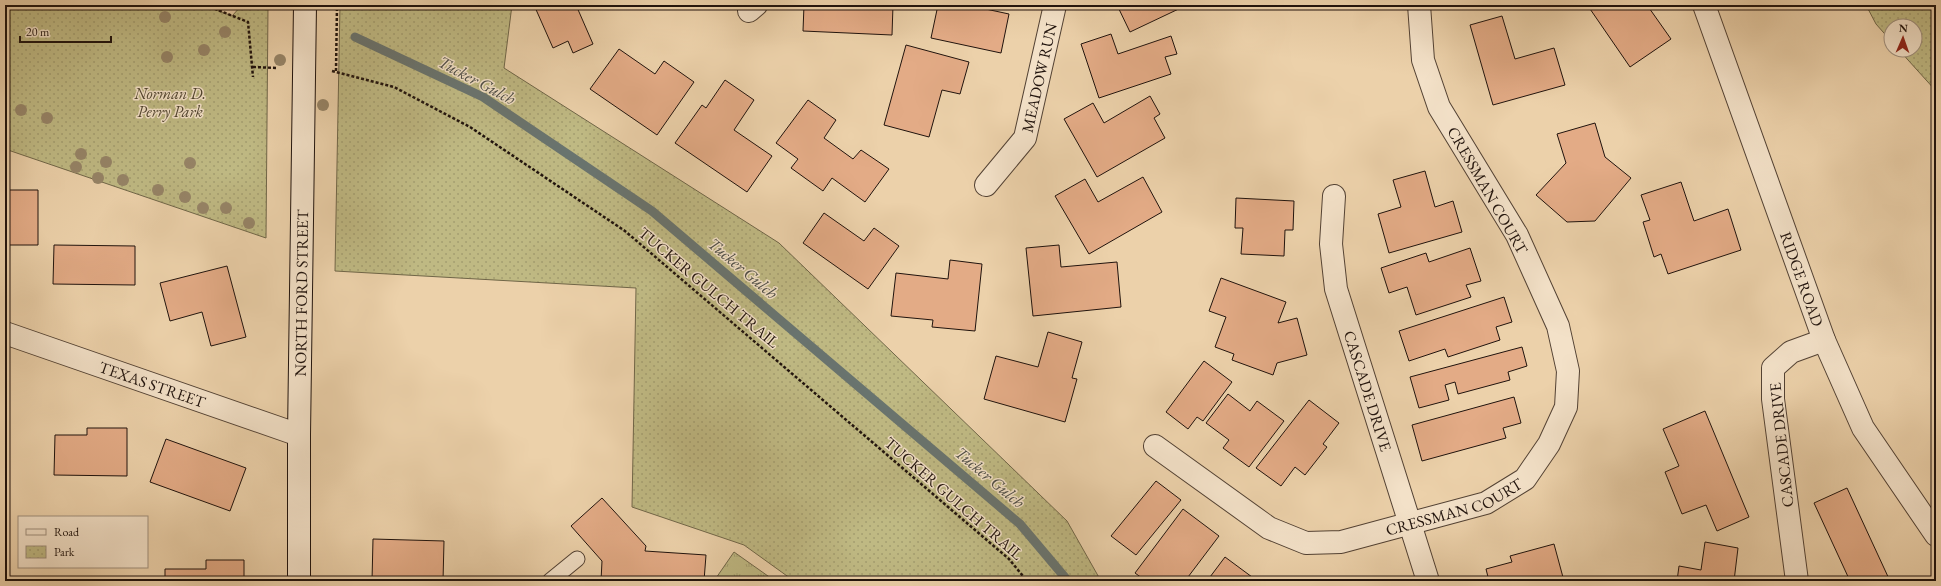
<svg xmlns="http://www.w3.org/2000/svg" width="1941" height="586" viewBox="0 0 1941 586" font-family="'EB Garamond',serif">
<style>
.grass{fill:url(#grass-tufts);stroke:#706648}
.park{fill:url(#park-dots);stroke:#706648}
.lines{fill:none;stroke-linecap:round;stroke-linejoin:round}
.stream{stroke:#69746f;stroke-width:9}
.building{fill:#e3ab86;stroke:#20130d}
.lane-casing{stroke:#534234;stroke-width:17}
.street-casing{stroke:#534234;stroke-width:24}
.secondary-casing{stroke:#20130d;stroke-width:24}
.path{stroke:#20130d;stroke-width:2.5;stroke-dasharray:3 2;stroke-linecap:butt}
.lane{stroke:#f3e1c8;stroke-width:15}
.street{stroke:#f3e1c8;stroke-width:22}
.secondary{stroke:#f3e1c8;stroke-width:22}
.tree{fill:#968467}
.labels{text-anchor:middle;stroke-width:3;stroke-linejoin:round;paint-order:stroke}
.street-label{font-size:16px;fill:#20130d;stroke:#f3e1c8}
.park-label{font-size:16px;font-style:italic;fill:#504530;stroke:#f3e1c8}
.water-label{font-size:17px;font-style:italic;fill:#4b4c46;stroke:#f3e1c8}
</style>
<defs>
<pattern id="grass-tufts" width="24" height="20" patternUnits="userSpaceOnUse"><rect width="24" height="20" fill="#bfb983"/><path d="M3 7l-1-3M5 7V3M7 7l1-3M15 17l-1-3M17 17v-4M19 17l1-3" fill="none" stroke="#a49e70"/></pattern>
<pattern id="park-dots" width="8" height="8" patternUnits="userSpaceOnUse"><rect width="8" height="8" fill="#bfb983"/><path d="M2 2h.1M6 6h.1" fill="none" stroke="#a49e70" stroke-width="1.8" stroke-linecap="round"/></pattern>
</defs>
<rect width="100%" height="100%" fill="#ecd1aa"/>
<filter id="stains"><feTurbulence type="fractalNoise" baseFrequency=".005" numOctaves="4"/><feColorMatrix values="0 0 0 0 .2 0 0 0 0 .09 0 0 0 0 .02 0 0 0 .5 -.17"/></filter>
<radialGradient id="worn" r=".72"><stop offset=".6" stop-color="#630" stop-opacity="0"/><stop offset="1" stop-color="#630" stop-opacity=".3"/></radialGradient>
<path class="grass" d="M734,552l41,29h-61z"/>
<path class="park" d="M5,5h199l28,11 10,-11 26,1 -2,232 -261,-89z
M340,5h172l-8,63 275,175 288,278 34,60h-307l-50,-36 -112,-38 4,-219 -301,-17z
M1866,5h70v86l-37,-41h16v-24h-24v15l-15,-17z"/>
<g class="lines">
<path class="stream" d="M355,37l128,60 169,114 368,313 48,57"/>
</g>
<path class="building" d="M534,5h42l17,39 -20,9 -5,-12 -15,7z
M804,5h89l-1,30 -89,-4z
M938,5h29l42,9 -8,39 -70,-15z
M1117,5h70l-57,27z
M1590,5h57l24,34 -41,28 -42,-61z
M1502,16l13,43 39,-11 11,37 -72,20 -23,-80z
M1111,34l7,20 53,-18 6,18 -12,3 6,17 -72,24 -18,-54z
M906,45l63,17 -9,32 -18,-4 -13,47 -45,-12z
M619,49l36,25 9,-13 30,21 -37,53 -67,-46z
M725,80l29,20 -20,30 38,26 -25,36 -72,-49 27,-38 4,3z
M1150,96l10,18 -6,4 11,20 -68,39 -33,-58 29,-16 11,20z
M808,100l28,20 -12,18 29,21 8,-9 28,19 -24,33 -33,-24 -9,13 -32,-23 7,-9 -22,-16z
M1595,123l10,34 26,21 -36,43 -28,1 -31,-27 30,-32 -9,-29z
M1425,171l10,36 18,-6 9,31 -73,21 -11,-39 23,-7 -8,-27z
M1143,177l19,35 -73,42 -34,-58 30,-17 13,23z
M1681,182l13,39 34,-12 13,41 -73,24 -7,-20 -7,3 -11,-35 7,-2 -9,-25z
M5,190h33v55h-33z
M1236,198l58,3 -1,29h-8l-1,26 -43,-2 2,-26h-8z
M824,213l40,28 10,-13 25,18 -31,43 -65,-46z
M54,245l81,1v39l-82,-1z
M1059,245l2,22 56,-5 4,45 -88,9 -7,-68z
M1470,248l11,33 -15,4 5,12 -55,18 -9,-28 -18,6 -8,-25 45,-15 3,9z
M950,260l32,4 -7,67 -43,-4 1,-7 -42,-4 5,-43 52,6z
M227,266l19,71 -35,9 -9,-34 -32,9 -10,-38z
M1221,278l65,24 -8,21 19,-5 10,37 -30,8 -4,12 -41,-15 2,-6 -19,-7 11,-30 -17,-6z
M1504,297l8,25 -16,5 4,13 -52,17 -3,-8 -36,12 -10,-30z
M1048,332l34,10 -10,36 5,1 -12,43 -81,-23 12,-43 42,11z
M1522,347l5,19 -19,6 2,8 -52,14 -3,-12 -10,3 4,15 -30,8 -9,-31z
M1204,361l28,21 -29,39 -6,-4 -9,12 -22,-17z
M1228,394l22,17 7,-10 27,20 -35,46 -26,-19 6,-8 -23,-17z
M1514,397l7,26 -18,5 3,10 -84,23 -10,-36z
M1309,400l30,23 -16,21 4,3 -22,28 -10,-8 -14,19 -25,-18z
M1705,411l44,106 -32,14 -11,-26 -24,9 -17,-42 14,-6 -16,-37z
M87,428h40v48l-73,-1 1,-40h32z
M166,439l80,29 -16,43 -80,-29z
M1156,481l25,19 -45,55 -25,-19z
M1847,488l43,93h-40l-36,-78z
M602,498l44,48 -1,5 61,4 -2,26h-103l1,-20 -31,-35z
M1183,509l36,27 -34,45h-39l-11,-8z
M373,539l71,2 -1,40h-71z
M1705,542l33,6 -4,33h-57l2,-15 22,4z
M1554,544l10,37h-75l-3,-12 26,-7 -2,-6z
M1225,557l27,20 -3,4h-42z
M206,560h38v21h-79v-12h41z"/>
<g class="lines">
<defs>
<path id="lane" d="M550,581l27,-22"/>
<g id="street">
<path id="s1" d="M1704,5l120,335 39,88 73,107"/>
<path d="M749,11l7,-6"/>
<path id="s2" d="M986,185l39,-47 30,-133"/>
<path id="s3" d="M1334,196l-3,48 5,45 92,292"/>
<path id="s4" d="M5,333l294,102"/>
<path id="s5" d="M1155,446l114,82 37,15 35,-1 145,-39 39,-24 24,-35 17,-37 2,-36 -10,-45 -41,-91 -78,-128 -16,-47 -4,-55"/>
<path d="M1797,581l-24,-182v-31l18,-16 33,-12"/>
</g>
<g id="secondary">
<path id="s6" d="M299,581v-146l6,-430"/>
</g>
</defs>
<use href="#lane" class="lane-casing"/>
<use href="#street" class="street-casing"/>
<use href="#secondary" class="secondary-casing"/>
<path class="path" d="M205,5l43,17 5,55
M253,67l24,1
M332,71l62,16 76,40 155,104 384,328 18,22
M336,71l1,-66"/>
<use href="#lane" class="lane"/>
<use href="#street" class="street"/>
<use href="#secondary" class="secondary"/>
</g>
<g class="tree">
<circle cx="165" cy="17" r="6"/>
<circle cx="225" cy="32" r="6"/>
<circle cx="204" cy="50" r="6"/>
<circle cx="167" cy="57" r="6"/>
<circle cx="280" cy="60" r="6"/>
<circle cx="323" cy="105" r="6"/>
<circle cx="21" cy="110" r="6"/>
<circle cx="47" cy="118" r="6"/>
<circle cx="81" cy="154" r="6"/>
<circle cx="106" cy="162" r="6"/>
<circle cx="190" cy="163" r="6"/>
<circle cx="76" cy="167" r="6"/>
<circle cx="98" cy="178" r="6"/>
<circle cx="123" cy="180" r="6"/>
<circle cx="158" cy="190" r="6"/>
<circle cx="185" cy="197" r="6"/>
<circle cx="203" cy="208" r="6"/>
<circle cx="226" cy="208" r="6"/>
<circle cx="249" cy="223" r="6"/>
</g>
<g class="labels">
<g class="street-label">
<text dy="6" stroke="none"><textPath href="#s2" startOffset="123">MEADOW RUN</textPath></text>
<text transform="translate(1488 190) rotate(60)" y="6">CRESSMAN COURT</text>
<text dy="6" stroke="none"><textPath href="#s1" startOffset="291">RIDGE ROAD</textPath></text>
<text transform="translate(709 287) rotate(40)" y="6">TUCKER GULCH TRAIL</text>
<text dy="6" stroke="none"><textPath href="#s6" startOffset="288">NORTH FORD STREET</textPath></text>
<text dy="6" stroke="none"><textPath href="#s4" startOffset="156">TEXAS STREET</textPath></text>
<text dy="6" stroke="none"><textPath href="#s3" startOffset="200">CASCADE DRIVE</textPath></text>
<text transform="translate(1781 445) rotate(-96)" y="6">CASCADE DRIVE</text>
<text transform="translate(954 498) rotate(41)" y="6">TUCKER GULCH TRAIL</text>
<text dy="6" stroke="none"><textPath href="#s5" startOffset="334">CRESSMAN COURT</textPath></text>
</g>
<g class="park-label">
<text x="170" y="99">Norman D.<tspan x="170" dy="18">Perry Park</tspan></text>
</g>
<g class="water-label">
<text transform="translate(477 80) rotate(28)" y="6">Tucker Gulch</text>
<text transform="translate(743 268) rotate(40)" y="6">Tucker Gulch</text>
<text transform="translate(990 477) rotate(40)" y="6">Tucker Gulch</text>
</g>
</g>
<rect width="1941" height="586" fill="none" stroke="#ecd1aa" stroke-width="20"/>
<rect x="6" y="6" width="1929" height="574" fill="none" stroke="#20130d" stroke-width="2"/>
<rect x="10" y="10" width="1921" height="566" fill="none" stroke="#20130d"/>
<rect x="18" y="516" width="130" height="52" fill="#f3e1c8" stroke="#9f8f7d"/>
<rect x="26" y="529" width="20" height="6" fill="#f3e1c8" stroke="#9f8f7d"/>
<text x="54" y="536" font-size="12" fill="#20130d">Road</text>
<rect x="26" y="546" width="20" height="12" fill="url(#park-dots)" stroke="#9f8f7d"/>
<text x="54" y="556" font-size="12" fill="#20130d">Park</text>
<g transform="translate(1903 38) rotate(2)"><circle r="19" fill="#f3e1c8" stroke="#9f8f7d"/>
<path d="M0-3L7 15L0 10L-7 15Z" fill="#8f2418"/>
<text y="-6" font-size="11" font-weight="bold" text-anchor="middle" fill="#20130d">N</text>
</g>
<path d="M20 36v6h91v-6" fill="none" stroke="#20130d" stroke-width="2"/>
<text x="26" y="36" font-size="12" fill="#20130d" stroke="#f3e1c8" stroke-width="3" paint-order="stroke">20 m</text>
<rect width="100%" height="100%" filter="url(#stains)"/>
<rect width="100%" height="100%" fill="url(#worn)"/>
</svg>
